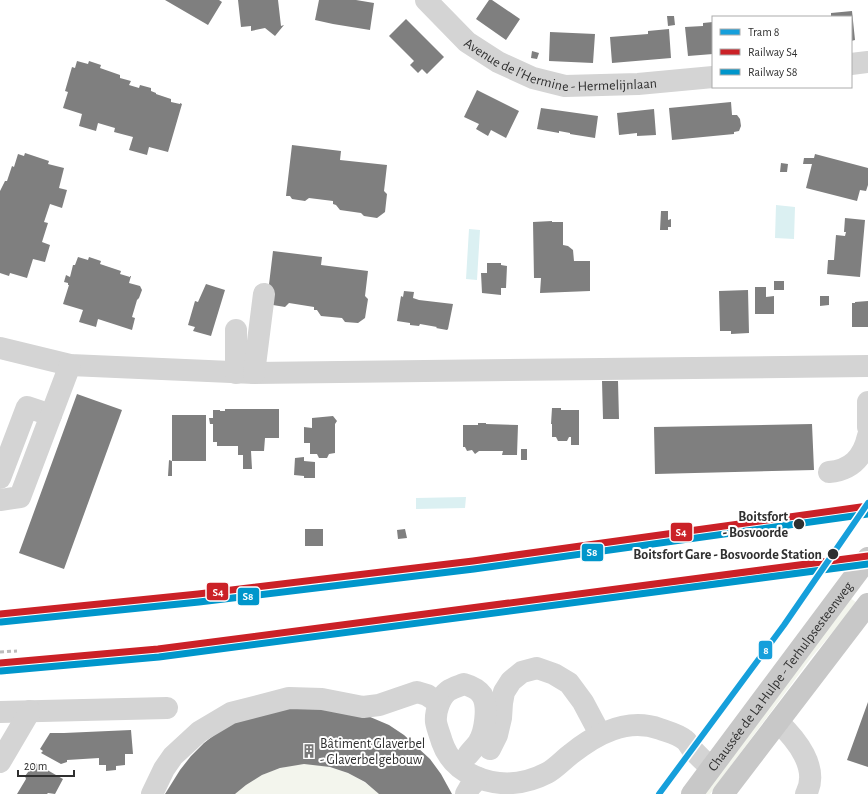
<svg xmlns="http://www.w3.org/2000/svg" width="868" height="794" viewBox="0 0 868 794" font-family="'Alegreya Sans',sans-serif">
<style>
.green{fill:#f3f5ed}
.water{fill:#dbf0f2}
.building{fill:#7f7f7f}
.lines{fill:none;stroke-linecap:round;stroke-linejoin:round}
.minor{stroke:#d4d4d4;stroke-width:22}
.major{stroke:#c8c8c8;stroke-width:22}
.rail{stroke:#bcbcbc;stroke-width:3;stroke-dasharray:4 3;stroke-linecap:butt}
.rail-1-casing{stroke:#fff;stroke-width:10}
.rail-2-casing{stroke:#fff;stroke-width:10}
.rail-1{stroke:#cb2127;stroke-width:7}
.rail-2{stroke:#0096cb;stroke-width:7}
.tram-1-casing{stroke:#fff;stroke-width:9}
.tram-1{stroke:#169fdb;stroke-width:6}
.stop-dot{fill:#303030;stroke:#fff;stroke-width:1.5}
.labels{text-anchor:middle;stroke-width:4;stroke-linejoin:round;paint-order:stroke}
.street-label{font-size:14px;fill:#303030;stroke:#fff}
.stop-label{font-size:14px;font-weight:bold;fill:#303030;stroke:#fff;text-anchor:end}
.poi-label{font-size:14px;fill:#303030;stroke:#fff;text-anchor:start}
.line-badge{stroke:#fff;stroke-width:1.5}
.badge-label{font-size:11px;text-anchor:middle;font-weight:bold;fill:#fff}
</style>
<rect width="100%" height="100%" fill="#fff"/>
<path class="green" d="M849,597l8,6 -46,55 -101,136h-8z
M304,764c29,1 54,10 75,30h-144c19,-18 43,-28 69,-30z"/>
<path class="water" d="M776,205l19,2 -1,32 -19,-1z
M469,229l11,1 -3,50 -11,-1z
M466,497l-1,11 -49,1v-11z"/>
<path class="building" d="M165,0h54l3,2 -14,23z
M238,0h40l3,26 3,-1 -9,11 -10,-8 -14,3v-5l-10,1z
M319,0h37l18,3 -4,27 -37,-6 -18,-4z
M489,0h3l28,19 -14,21 -30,-21z
M852,11l3,29 -4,1v-24h-20v-4z
M667,16h7l1,9 -7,1z
M406,19l38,38 -17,17 -5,-5 -4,4 -8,-8 4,-4 -25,-25z
M713,22v32l-25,2 -3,-29 18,-1v-3z
M669,29l2,29 -59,5 -2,-26 38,-3v-3z
M550,32l45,2 -2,29 -44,-2z
M532,51l7,2 -2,6 -6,-1z
M77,61l11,3 1,-3 12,4 -1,3 20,7v3l11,3 -2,4 10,3 1,-3 11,3v3l5,2v1l15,5v3l9,2v-1l2,1 -14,48 -19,-5 -2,8 -18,-5 4,-13 -19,-5 1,-4 -17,-5 -2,8 -17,-5 3,-12 -19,-6 5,-16 -3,-1 7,-24 3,1z
M477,90l42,21 -13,27 -15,-8 -3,6 -12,-7 3,-5 -15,-7z
M731,102l1,13h5l3,4 1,7 -2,5 -5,1v2l-62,6 -3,-32z
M541,108l57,8 -3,22 -25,-4v-1l-11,-2v2l-22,-4z
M654,109l2,26 -19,1v-3l-18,2 -2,-22z
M292,145l49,6 -1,9 47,5 -3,26 3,3 -2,18 -8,6 -13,-2 -3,-3 -21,-3 -4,-5 -3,-1v-3l-24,-3 -4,3 -13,-2 -2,-3h-4z
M25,153l24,8 -1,3 16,4 -5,20 8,2 -5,18 -12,-4 -6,18 4,1 -6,19 8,3 -5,17 -12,-3 -6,19 -17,-5 -1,3 -9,-3v-82l5,-10h2l5,-15 2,1 4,-13 6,2z
M815,154l53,14v17l-2,6 -6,-1 -3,11 -51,-13 6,-24h-9l1,-6h10z
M781,163l7,1 -1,8h-7z
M661,211h7v9l3,-1v8h-3v3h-8z
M845,218l20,2 -5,57 -33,-3 1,-14h6l2,-25 9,1 1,-4h-2z
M552,221v1h11v23l5,1 5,4 1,11h16v30l-50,2 1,-15h-7l-1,-56z
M273,251l49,6 -1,8 47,6 -3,25 3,3 -3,19 -7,5 -13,-1 -3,-4 -21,-2 -4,-6h-3v-3l-25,-4 -4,4 -12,-2 -6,-4z
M78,257l10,3 1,-3 12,4 -1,3 21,7 -1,3 10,3v-1h1l-2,7 11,3 2,4 -3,8 -2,2 -5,17 3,1 -3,12 -34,-11 -2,8 -17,-5 4,-12 -20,-6 6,-19h-1v-2l-4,-1 2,-7 4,2 3,-12h2z
M487,263h14v2l6,1 -1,22h-5v7l-19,-2 -1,-20h6z
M774,281h10v9h-10z
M206,284l19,6 -14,46 -18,-5 2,-4 -7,-2 7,-24 3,1z
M755,287h11v10l8,-1v18h-19z
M748,290l1,43 -18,1v-3h-11l-1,-40z
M404,291l10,1 -1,6 6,2 34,4 -5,25 -1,1 -11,-2 1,-1 -17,-3 -1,2 -9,-1v-2l-13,-2 4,-25 2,1z
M820,296h9v9l-9,1z
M868,301v26h-16v-24h3v-1z
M602,381h16l1,38h-16z
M77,394l45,16 -58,159 -45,-16z
M552,408h9v2h18v35h-8v-8h-2l-2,4h-9l-2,-4h-4v-13h-1z
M225,409h54v29h-14l-1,13h-13l1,18h-9v-14h-5v-9h-21v-4h-4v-18h-3l-1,-6h4v-8h7v1h5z
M172,415h34v46h-34z
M333,416l4,5 -2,3v29l-6,1 -2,4h-8l-2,-4h-7v-11h-6v-16l8,1v-10z
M478,423h8v1l32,1 -1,30h-15l1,-4h-24l-4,3 -3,-4 -5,1 -2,-4h-2v-22h15z
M812,424l2,46 -159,4 -1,-47z
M521,449h6v11h-6z
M304,457v4l11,1v16h-11v-2l-10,-1 1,-17z
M169,460l3,1v15h-4z
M305,529h18v17h-18z
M405,529l2,9 -9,1 -1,-9z
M868,702v65l-21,-7z
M285,706l71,5 33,14 15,10 26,24 11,15 11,20h-73l-14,-12 -17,-9 -18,-6 -26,-3 -24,4 -18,7 -16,10 -11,9h-70l15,-24 11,-14 13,-13 14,-11 15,-9z
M131,730l2,24h-8v11l-9,1v4l-10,1v-6h-7v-7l-32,2v2l-6,2 -20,-11 2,-2 -3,-2 10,-16h14z
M35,763l28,16 -8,15 -7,-1 -1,1h-30l9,-15 -1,-3z"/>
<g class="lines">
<g class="minor">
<path id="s1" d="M426,0l41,42 31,20 35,16 32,8 73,-2 75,-7"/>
<path d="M851,64l17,-2"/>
<path d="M0,348l70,17 184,8 614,-7"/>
<path d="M236,373v-43"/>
<path d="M254,373l10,-79"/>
<path d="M868,402v25"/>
<path d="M829,472c22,-2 34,-14 39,-36"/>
<path d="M0,478l27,-71 24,8"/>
<path d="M0,500l20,-3 50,-132"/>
<path d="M0,712l167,-4"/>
<path d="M778,722c18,17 42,46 28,72"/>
<path d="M490,749l7,-14 4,-17 1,-15 2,-11 7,-11 11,-9 15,-4 17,6 15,9 14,19 17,32"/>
<path d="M468,755c3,-4 7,-8 10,-12 7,-10 11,-37 4,-48 -4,-6 -11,-9 -18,-11 -5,2 -12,4 -16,7 -8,6 -13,21 -12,31 1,6 4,13 6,20 6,17 16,27 32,34 24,11 50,9 73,-3 8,-4 16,-13 24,-19 25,-20 56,-37 89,-25 8,3 18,5 25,11 3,2 4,6 7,9 6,7 13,13 19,19"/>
<path d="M0,762l30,-51"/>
<path d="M152,794l12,-25 9,-13 26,-24 32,-19 58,-15 33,1 41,8 16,-2 38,-13 10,3 12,8"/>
<path d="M466,794l4,-7 8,-9"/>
</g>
<g class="major">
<path id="s2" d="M692,794l176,-236"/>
<path d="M723,794l145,-190"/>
</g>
<path class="rail" d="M0,652l17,-1"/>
<defs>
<path id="rail-1" d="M0,614l198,-20 275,-33 395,-55
M0,663l158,-14 710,-93"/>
<path id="rail-2" d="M1,622l198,-20 275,-33 394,-55
M1,671l158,-14 709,-93"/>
</defs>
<use href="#rail-1" class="rail-1-casing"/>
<use href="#rail-2" class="rail-2-casing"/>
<use href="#rail-1" class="rail-1"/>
<use href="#rail-2" class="rail-2"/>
<defs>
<path id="tram-1" d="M659,794l125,-169 84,-122"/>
</defs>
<use href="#tram-1" class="tram-1-casing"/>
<use href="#tram-1" class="tram-1"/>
</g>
<defs>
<symbol id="building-bare" viewBox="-9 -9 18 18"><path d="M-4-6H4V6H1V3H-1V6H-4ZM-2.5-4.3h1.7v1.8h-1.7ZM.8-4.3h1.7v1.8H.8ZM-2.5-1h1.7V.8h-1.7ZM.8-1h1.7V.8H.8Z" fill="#787878" stroke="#fff" stroke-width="2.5" paint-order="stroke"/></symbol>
</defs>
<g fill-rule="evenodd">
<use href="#building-bare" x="299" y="741" width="20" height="20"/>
</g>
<g class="stop-dot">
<circle cx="799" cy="524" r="6"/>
<circle cx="833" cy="554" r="6"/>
</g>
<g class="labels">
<g class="street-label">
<text dy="5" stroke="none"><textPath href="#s1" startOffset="158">Avenue de l'Hermine - Hermelijnlaan</textPath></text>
<text dy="5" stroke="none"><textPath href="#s2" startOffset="147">Chaussée de La Hulpe - Terhulpsesteenweg</textPath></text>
</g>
<g class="stop-label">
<text x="788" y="521">Boitsfort<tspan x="788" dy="16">- Bosvoorde</tspan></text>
<text x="822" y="559">Boitsfort Gare - Bosvoorde Station</text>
</g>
<g class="poi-label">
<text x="320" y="748">Bâtiment Glaverbel<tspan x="320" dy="16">- Glaverbelgebouw</tspan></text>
</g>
</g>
<g class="line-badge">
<rect x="670" y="522" width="23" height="20" rx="4" fill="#cb2127"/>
<rect x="581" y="543" width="23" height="19" rx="4" fill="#0096cb"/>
<rect x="206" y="582" width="23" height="19" rx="4" fill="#cb2127"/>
<rect x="237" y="587" width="23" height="19" rx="4" fill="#0096cb"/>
<rect x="758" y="640" width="15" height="20" rx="4" fill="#169fdb"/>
</g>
<g class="badge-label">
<text x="681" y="536">S4</text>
<text x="592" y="556">S8</text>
<text x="218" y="596">S4</text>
<text x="248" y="600">S8</text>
<text x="766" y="654">8</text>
</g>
<rect x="712" y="16" width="140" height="72" fill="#ffffff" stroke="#acacac"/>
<rect x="720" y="29" width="20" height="6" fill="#169fdb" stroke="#acacac"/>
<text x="748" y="36" font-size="12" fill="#303030">Tram 8</text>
<rect x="720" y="49" width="20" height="6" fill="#cb2127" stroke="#acacac"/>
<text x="748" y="56" font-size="12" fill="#303030">Railway S4</text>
<rect x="720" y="69" width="20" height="6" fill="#0096cb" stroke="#acacac"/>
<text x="748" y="76" font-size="12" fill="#303030">Railway S8</text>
<path d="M18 770v6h56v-6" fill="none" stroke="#303030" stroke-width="2"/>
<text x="24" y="770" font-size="12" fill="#303030" stroke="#ffffff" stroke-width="3" paint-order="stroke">20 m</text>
</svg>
